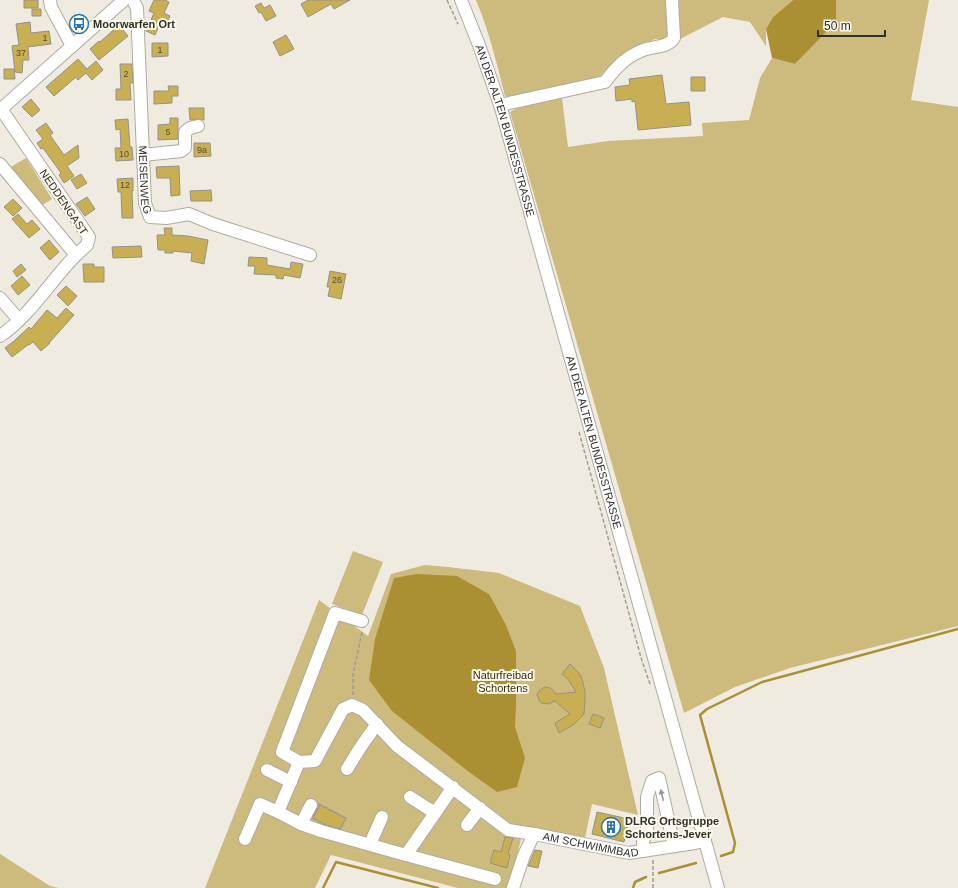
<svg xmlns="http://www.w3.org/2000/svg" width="958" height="888" viewBox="0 0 958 888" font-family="Arial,sans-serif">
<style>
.green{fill:#cdba7d}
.water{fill:#aa9033}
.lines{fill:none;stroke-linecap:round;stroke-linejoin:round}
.stream{stroke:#aa9033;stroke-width:2.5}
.building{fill:#c9af54;stroke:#959187}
.minor-casing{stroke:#aeaba0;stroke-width:14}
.path{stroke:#a09d95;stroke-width:1.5;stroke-dasharray:4 2;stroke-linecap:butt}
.minor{stroke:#fff;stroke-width:12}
.oneway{fill:#989795}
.labels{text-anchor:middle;stroke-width:4;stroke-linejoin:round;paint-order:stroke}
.number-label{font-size:9px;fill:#574f35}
.poi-label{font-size:11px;font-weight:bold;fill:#312f2b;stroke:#fcf9ed;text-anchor:start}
.street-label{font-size:11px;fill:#312f2b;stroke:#fcf9ed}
.park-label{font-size:11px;fill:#3b3108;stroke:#fcf9ed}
</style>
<rect width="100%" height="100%" fill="#efebe0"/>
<path class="green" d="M476,0h190l2,31v9l-13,-1 -27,13 -14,10 -15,15 -86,21 -8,-2c-8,-32 -16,-65 -29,-96z
M677,0h116l-20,17 -7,12v17l-16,-24 -27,-5 -43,22z
M836,0h93l-18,100 47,7v519l-168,42 -55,19 -51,26 -174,-601 13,-7 39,-7 6,49 40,-6 95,-5 -1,-13 47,-3 11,-42 12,-20 23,6 41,-42z
M26,158l26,41 -11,7 -32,-38z
M353,551l30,11 -21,53 -30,-11z
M425,565l23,2 51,6 81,33 24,62 34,147 -46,-11 -7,34 -61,-11 -15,61h-51l-127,-33 -16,33h-110l114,-288 49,36 23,-62z
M0,854l50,32 9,2h-59z"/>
<path class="water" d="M793,0h43v22l-41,42 -23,-6 -6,-29 7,-12z
M417,574l40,2 32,18 17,31 10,26v54l-1,22 10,31 -8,29 -20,5 -28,-20 -77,-61 -23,-31 6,-41 19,-61z"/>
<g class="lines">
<path class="stream" d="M721,856l12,-4 2,-9 -35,-128 7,-6 55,-27 196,-53
M659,873l37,-10
M323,888l13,-26 102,26
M633,888l2,-6 11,-5"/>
</g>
<path class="building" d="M24,0h14v8h-14z
M154,0h11l4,2 -5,11 6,3 -6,12 -5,-2 -4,9 -9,-4 8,-18 -5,-2z
M308,0h42l-16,9 -3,-5 -23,13 -7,-13z
M261,3l3,5 6,-3 6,11 -10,5 -5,-9 -2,1 -4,-7z
M32,9h9v7h-9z
M30,22l1,11 18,-2 2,13 -23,3 1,13h-6l-1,13 -7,-1 -3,-26 7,-1 -3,-21z
M119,25l9,11 -29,24 -9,-11 9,-8 1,1z
M286,35l8,14 -14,7 -7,-14z
M152,43h16v13l-16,1z
M78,59l9,10 9,-8 7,9 -11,10 -6,-7 -8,7 -2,-3 -22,19 -8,-9z
M120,64h12l1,19h-3l1,17h-15v-11h5z
M4,69h10l1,10h-11z
M662,75l4,29 23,-2 2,23 -53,5 -3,-29 -3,1v-3l-16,2 -1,-14 15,-2 -1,-6z
M691,77h14v14h-14z
M168,86h10v10h-6v7l-18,1v-13h15z
M31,99l9,11 -8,7 -10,-10z
M189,108h15v12l-7,-1 -7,1z
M170,118h8v21l-20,1v-15l12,-1z
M128,119l2,28h2l1,13 -17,1 -1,-13h6l-1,-19 -4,1 -1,-10z
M46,123l7,10 -3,2 14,20 14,-10 1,13 -12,8 7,10 -10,7 -5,-8 2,-2 -18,-25 -2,1 -4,-6 6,-4 -7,-9z
M194,143h16l1,13 -17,1z
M179,166l1,29 -9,1 -1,-18h-13l-1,-11z
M81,174l6,9 -10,6 -6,-9z
M133,178v13h-1l1,27h-11l-1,-26h-3l-1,-13z
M211,190l1,11h-21l-1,-10z
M87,197l8,12 -10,7 -9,-12z
M13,199l9,9 -9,8 -9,-9z
M18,214l9,10 5,-4 8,9 -11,9 -17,-19z
M164,228h8v7l16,1 20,4 -4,24 -13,-3 1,-8 -19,-2v2h-8v-3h-7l-1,-15h8z
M49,240l10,12 -9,8 -10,-12z
M141,246l1,11 -29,1 -1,-11z
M249,257l18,1v7l23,4 1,-7 12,2 -3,14 -16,-3 -1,4 -7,-1v-3l-22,-1 1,-8h-7z
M21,264l5,6 -9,7 -4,-6z
M83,264h11v3h10v15h-20z
M330,271l16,3 -5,25 -13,-3 2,-9h-3z
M22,276l8,9 -12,10 -7,-9z
M66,286l11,10 -9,10 -11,-11z
M66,308l8,7 -25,28h1l-9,8 -8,-9 -4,3v-1l-17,13 -7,-9 9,-7 15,-14 2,2 16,-19 10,8z
M570,664l6,6 5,6 2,7 2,8v8l-1,15 -11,11 -14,8 -4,-10 15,-9 -15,-13 -7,3 -7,-1 -2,-3 -2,-6 2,-3 5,-4 7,1 5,6 20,-2 -8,-13 -6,-5z
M593,714l11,4 -4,10 -11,-4z
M320,805l26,13 -6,11 -14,-4 -13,-7z
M597,812l32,7 -5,23 -32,-8z
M505,837l8,1 -5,16 2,1 -3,13 -17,-5 4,-13 7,2z
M535,850l7,1 -4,17 -10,-2z"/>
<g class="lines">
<defs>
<g id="minor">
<path d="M50,0l1,7 21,39"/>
<path id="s1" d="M133,0l4,8 8,195 5,14 16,1 23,-4 24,10 97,31"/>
<path id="s2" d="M461,0l18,45 22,63 217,780"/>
<path d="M500,105l105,-23c11,-15 21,-25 38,-32 10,-4 25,-2 31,-12l-2,-38"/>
<path d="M0,110c42,-37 83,-74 124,-110"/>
<path d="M143,155l38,-4 4,-3v-16l5,-4 8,-2"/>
<path d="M0,164l76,91 11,-10 2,-8 -88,-128"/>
<path d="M0,298l19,22"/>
<path d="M0,336c30,-20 51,-56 76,-81"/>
<path d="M299,762l-17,-10 53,-139 27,8"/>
<path d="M347,769l15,-24 15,-21"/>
<path d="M267,770l24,12"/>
<path d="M453,787l-47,68 -85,-24 -20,-7 -23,-12 21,-50 16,-1 28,-52 9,-4 11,5 34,36 111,84 26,4"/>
<path d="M410,797l25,16"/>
<path d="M301,824l10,-19"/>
<path d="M467,825l13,-17"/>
<path d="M245,839l15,-35 18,8"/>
<path d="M370,844l12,-27"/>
<path d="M643,851v-10l4,-10v-34l5,-16 7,-3 15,68"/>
<path d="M406,855l89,24"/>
<path id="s3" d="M513,888l11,-33 10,-21 95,19 66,-10 9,-2"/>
</g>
</defs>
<use href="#minor" class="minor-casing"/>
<path class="path" d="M447,0l11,24
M579,432l63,229 8,23
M353,695v-21l9,-42
M319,804l27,14 -7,14 -27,-14z
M653,888v-29"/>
<use href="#minor" class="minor"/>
</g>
<defs><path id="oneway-solid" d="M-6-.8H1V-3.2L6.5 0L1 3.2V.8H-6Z"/></defs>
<use class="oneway" href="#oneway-solid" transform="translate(662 795) rotate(-103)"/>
<defs>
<symbol id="bus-ring" viewBox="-11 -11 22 22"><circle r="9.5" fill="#fcf9ed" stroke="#2b74a8" stroke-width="1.5"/><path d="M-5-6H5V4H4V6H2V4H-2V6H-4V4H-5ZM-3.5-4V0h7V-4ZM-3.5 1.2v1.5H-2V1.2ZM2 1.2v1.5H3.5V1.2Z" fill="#2b74a8"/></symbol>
<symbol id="building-ring" viewBox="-11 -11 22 22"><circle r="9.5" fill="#fcf9ed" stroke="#2b74a8" stroke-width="1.5"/><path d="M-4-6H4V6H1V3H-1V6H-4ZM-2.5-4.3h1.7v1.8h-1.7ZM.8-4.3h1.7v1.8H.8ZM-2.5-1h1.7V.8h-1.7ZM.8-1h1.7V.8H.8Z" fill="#2b74a8"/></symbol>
</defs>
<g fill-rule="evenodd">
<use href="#bus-ring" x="68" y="13" width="22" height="22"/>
<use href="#building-ring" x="600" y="816" width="22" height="22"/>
</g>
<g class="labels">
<g class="number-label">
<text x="45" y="41">1</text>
<text x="160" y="53">1</text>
<text x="21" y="56">37</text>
<text x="126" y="77">2</text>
<text x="168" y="135">5</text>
<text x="202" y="153">9a</text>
<text x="124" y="157">10</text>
<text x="125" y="188">12</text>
<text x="337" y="283">26</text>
</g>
<g class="poi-label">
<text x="93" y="28">Moorwarfen Ort</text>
<text x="625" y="825">DLRG Ortsgruppe<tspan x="625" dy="13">Schortens-Jever</tspan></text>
</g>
<g class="street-label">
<text dy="4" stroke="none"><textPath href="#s2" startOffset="138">AN DER ALTEN BUNDESSTRASSE</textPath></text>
<text dy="4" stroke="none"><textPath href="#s1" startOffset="181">MEISENWEG</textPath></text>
<text transform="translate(64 202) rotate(56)" y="4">NEDDENGAST</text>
<text dy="4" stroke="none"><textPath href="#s2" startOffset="462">AN DER ALTEN BUNDESSTRASSE</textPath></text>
<text dy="4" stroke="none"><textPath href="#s3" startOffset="116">AM SCHWIMMBAD</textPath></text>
</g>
<g class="park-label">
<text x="503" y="679">Naturfreibad<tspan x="503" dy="13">Schortens</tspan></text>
</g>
</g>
<path d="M818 30v6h67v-6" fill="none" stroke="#312f2b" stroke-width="2"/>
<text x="824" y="30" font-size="12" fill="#312f2b" stroke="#fcf9ed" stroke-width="3" paint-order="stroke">50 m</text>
</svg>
